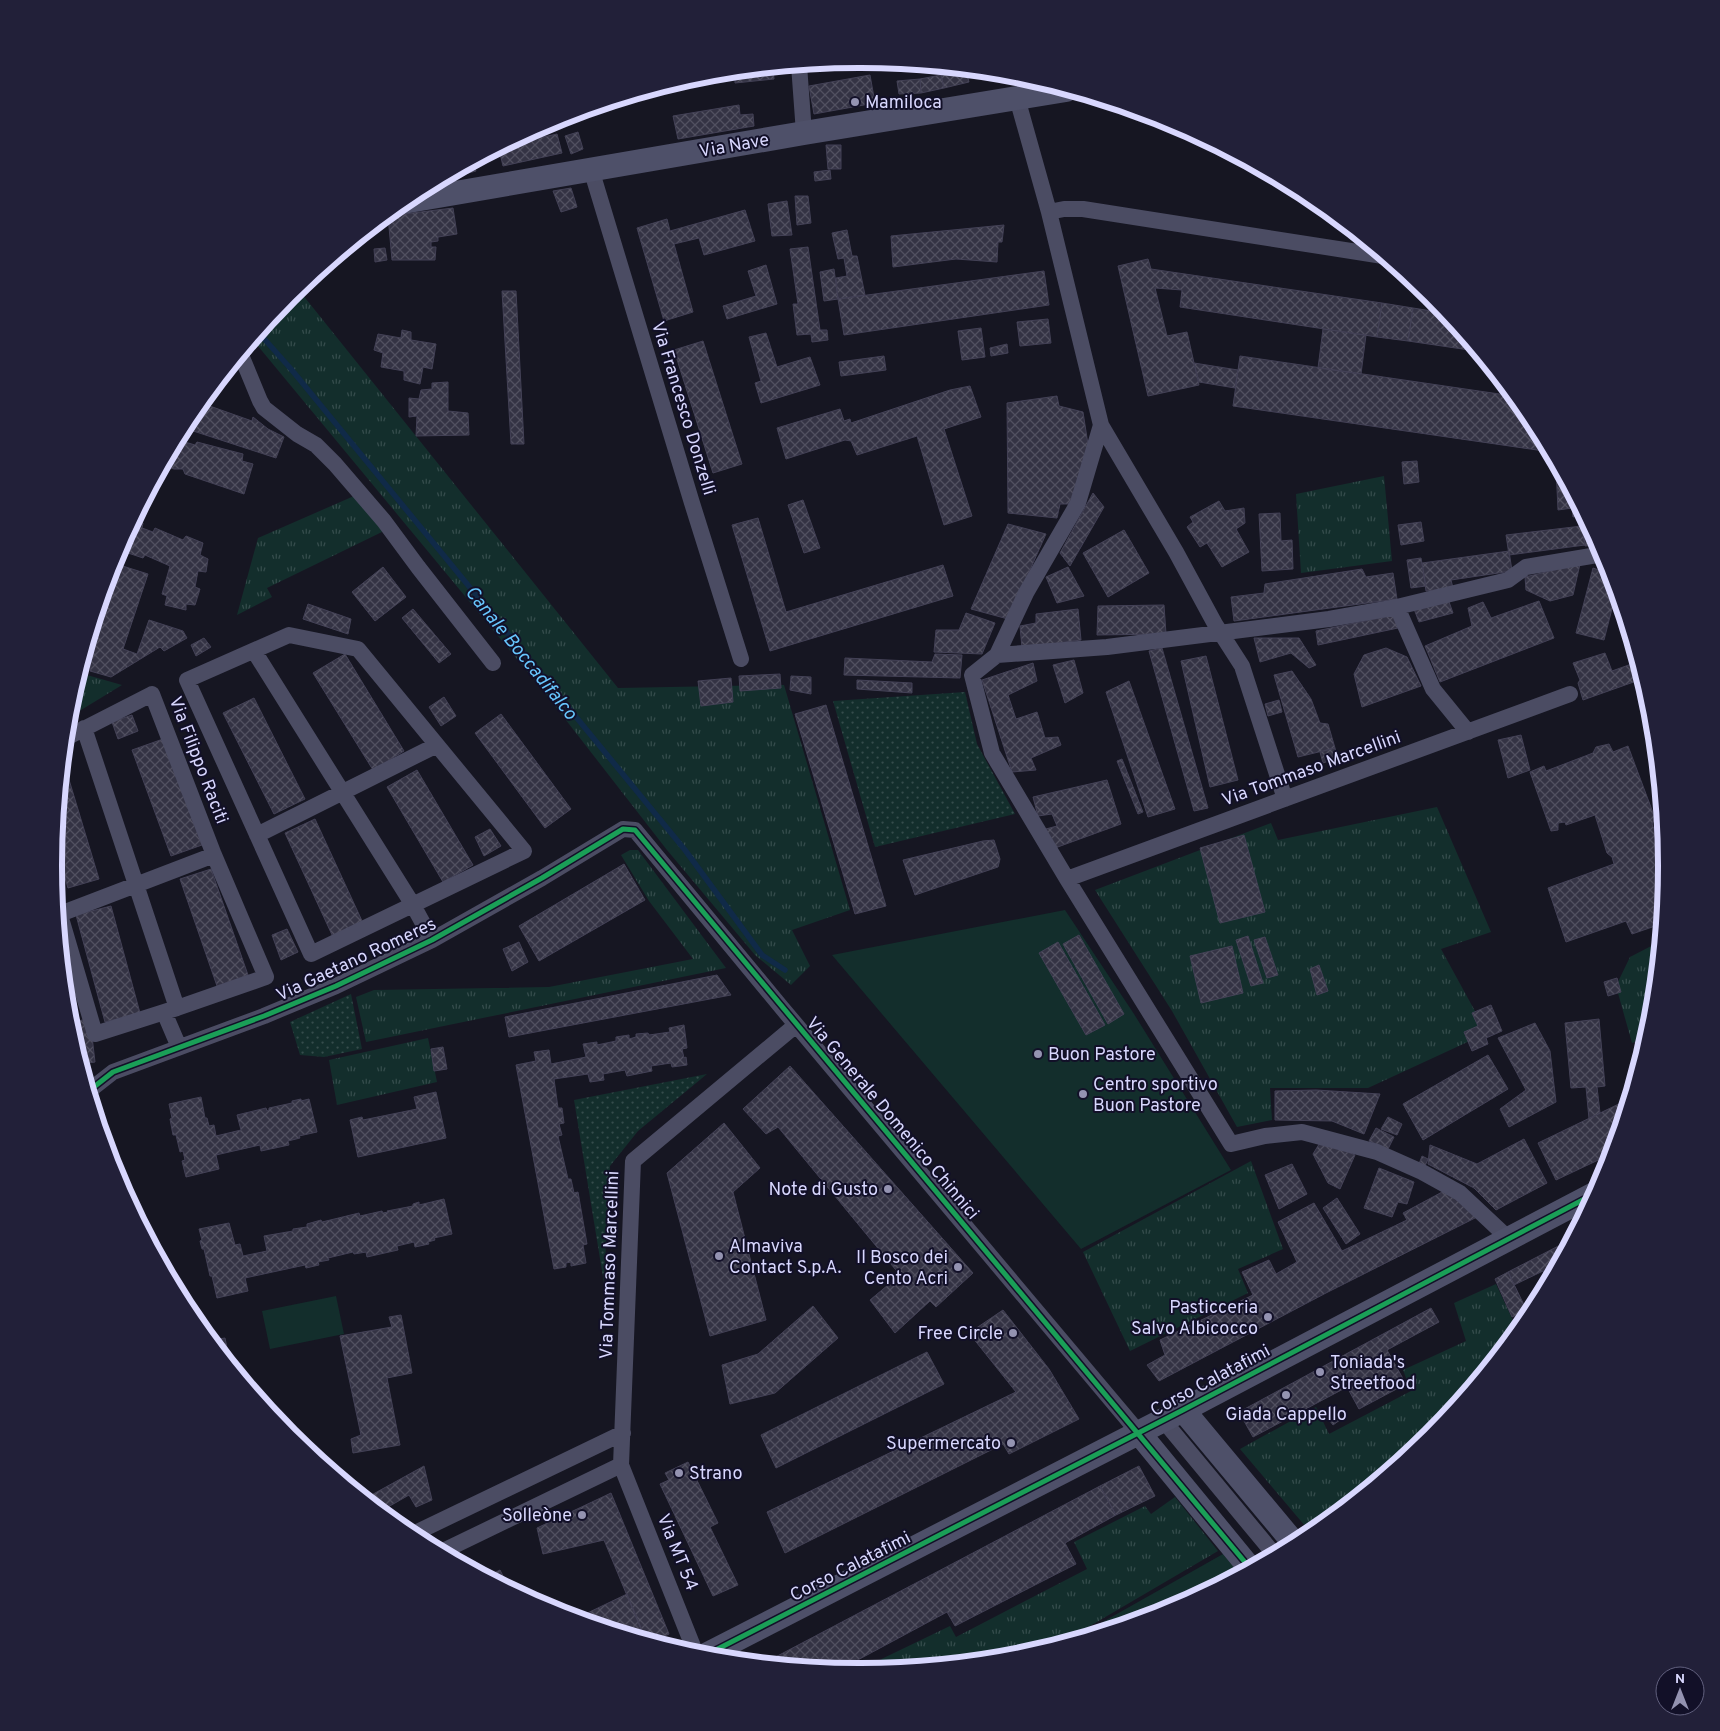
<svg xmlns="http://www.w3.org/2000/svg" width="1720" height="1731" viewBox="0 0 1720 1731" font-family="Overpass,sans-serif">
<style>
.grass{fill:url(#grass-tufts)}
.park{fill:#132e2c}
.garden{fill:url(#garden-dots)}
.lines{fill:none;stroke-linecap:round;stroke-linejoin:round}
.stream{stroke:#102a48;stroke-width:5.5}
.building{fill:url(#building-cross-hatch);stroke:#434156}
.street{stroke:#4b4c63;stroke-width:16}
.secondary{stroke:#4e5069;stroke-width:24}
.cycleway-casing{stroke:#121028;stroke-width:8}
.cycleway{stroke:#1a9f57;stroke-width:5}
.poi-dot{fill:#9493b1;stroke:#121028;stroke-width:2}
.labels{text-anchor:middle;stroke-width:4;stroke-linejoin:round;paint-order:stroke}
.poi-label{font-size:18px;fill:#d8d7fe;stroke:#121028;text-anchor:start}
.street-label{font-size:18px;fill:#d8d7fe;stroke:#121028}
.water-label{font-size:19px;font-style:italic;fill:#67c6fd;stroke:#121028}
.rim{fill:none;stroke:#d8d7fe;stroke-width:6}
</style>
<defs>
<pattern id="grass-tufts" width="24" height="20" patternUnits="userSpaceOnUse" patternTransform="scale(1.25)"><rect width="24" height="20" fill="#132e2c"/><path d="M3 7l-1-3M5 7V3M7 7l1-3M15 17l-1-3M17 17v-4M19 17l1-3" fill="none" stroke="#354c4c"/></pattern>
<pattern id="garden-dots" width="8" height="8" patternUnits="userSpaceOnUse" patternTransform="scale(1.25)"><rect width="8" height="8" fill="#132e2c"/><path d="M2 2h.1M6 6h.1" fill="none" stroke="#354c4c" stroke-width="1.8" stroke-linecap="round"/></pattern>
<pattern id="building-cross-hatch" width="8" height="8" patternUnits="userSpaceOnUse" patternTransform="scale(1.25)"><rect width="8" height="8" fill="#343344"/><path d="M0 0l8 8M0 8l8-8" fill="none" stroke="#515060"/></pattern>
</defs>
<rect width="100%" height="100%" fill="#161622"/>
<path class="grass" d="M298,289l320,399 166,-3 66,225 -58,20 18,36 -19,19 -36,-30 -88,-105 -126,-162 -288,-348 37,-45z
M1384,476l8,85 -91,12 -5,-79z
M354,496l30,35 -117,57 5,9 -35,18 21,-77z
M80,673l42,12 -54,33 1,-10z
M1437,807l54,125 -50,17 46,84 -119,55h-98l2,32 -35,7 -65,-116 -77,-121 176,-67 7,17z
M630,850h8l88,118 -360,74 -10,-45 18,-7 175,-3 144,-28 -44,-58 -28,-46z
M1659,942l-8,81 -5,15 -14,5 -16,-57 14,-29z
M428,1038l9,44 -100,23 -8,-45z
M1251,1161l32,88 -45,20 10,24 -118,58 -47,-99z
M1496,1284l21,45 -87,107 -119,97 -71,-84 76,-42 13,27 82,-43 -8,-21 63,-29 -12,-38z
M1175,1497l43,54 -157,92 -44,13 -147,15 -3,-5 83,-40 6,11 131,-68 -13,-27 71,-36 6,8z"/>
<path class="park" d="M1065,910l69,104 97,156 -150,79 -249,-294z
M336,1296l8,38 -74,15 -8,-38z
M1223,1554l16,19 -71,37 -99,31z"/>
<path class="garden" d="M965,692l12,52 38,70 -140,33 -42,-146z
M351,994l11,55 -38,8 -24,-2 -10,-33z
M707,1074l-69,57 -28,35 -6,117 -30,-183z"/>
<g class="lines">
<path class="stream" d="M259,333l32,36 394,481 77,105 23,15"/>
</g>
<path class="building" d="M773,68l1,11 -39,4v-11z
M966,70l3,12 -25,6 -3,-13z
M870,75l5,28 -61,11 -5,-28z
M941,75l3,13 -23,5 -1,-14z
M920,79l1,14 -22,1 -2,-13z
M739,105l1,10 13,-1 1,12 -76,13 -5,-23z
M578,132l5,17 -12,5 -6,-18z
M557,134l5,19 -59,13 -4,-17 4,-3z
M826,145h15v24h-13z
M473,163l3,8 -37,10z
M830,170l1,9 -16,2 -1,-9z
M571,188l6,19 -16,5 -8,-21z
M795,196h13l3,27 -14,2z
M787,201l5,34 -20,1 -4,-32z
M453,208l4,26 -19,3v4l-7,1v5h5l-1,13h-43l-4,-44z
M745,210l10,31 -51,14 -5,-17 -25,6 19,68 -29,9 -27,-93 30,-9 3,12z
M1004,225l-2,17h-4l-1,20 -41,-3 -63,8 -2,-31z
M847,230l5,26h5l8,39 -27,4 -2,-21 11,-2 -3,-18 -6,1 -6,-26z
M808,247l12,83h7l1,10 -16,2 -1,-8 -14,1 -4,-31h5l-8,-55z
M385,248l2,12 -12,2 -1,-13z
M1148,259l3,10 231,34 -5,34 -197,-30 2,-17 -27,-2 12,48 20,-4 12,53 -51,11 -30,-130z
M766,265l11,39 -50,15 -4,-13 33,-10 -8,-25z
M834,269l4,30 -14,2 -4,-29z
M1044,271l5,34 -205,30 -6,-36z
M502,291h14l8,153h-13z
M1382,303l31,5 -5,33 -31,-4z
M1413,308l31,5 32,38 -68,-10z
M1048,319l3,24 -31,3 -3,-24z
M981,328l4,29 -23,3 -4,-29z
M1323,329l43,6 -5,39 -43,-6z
M402,330l9,2v8l25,4 -4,25 -9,-2 -3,17 -16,-4v-9l-23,-4 2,-14 -9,-3 4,-16 23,4z
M766,333l11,34 33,-10 10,28 -59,18 -6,-20 6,-2 -12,-44z
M703,341l39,123 -29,9 -39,-123z
M1007,344l1,9 -17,3 -1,-8z
M884,356l2,14 -45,6 -2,-14z
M1240,356l273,40 18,22 14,26 -1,7 -311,-45z
M1194,363l44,7 -3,18 -36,-6z
M448,382v29l20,2 1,22 -53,1 1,-20 -8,1v-19l10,1 2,-9 11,-1v-6z
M970,386l11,31 -37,12 28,87 -28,9 -27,-89 -60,19 -6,-14 -6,-1 -59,19 -9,-31 63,-19 4,12 6,-2 1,4 99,-33z
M1057,396l2,10 24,6 6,39 -20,53h-9l-3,14 -49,-5 -1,-110z
M206,397l-2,7 48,17 1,-4 15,12 16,8 -8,21 -92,-30 6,-11z
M181,434l5,2 -1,6 10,3 2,-3 46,12 -1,7 11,3 -9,30 -59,-20 -2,-5h-9l-10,-3z
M1417,461l2,21 -15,2 -2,-22z
M1556,468h1l26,47 -10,2 -1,-9 -14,2z
M1093,493l11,14 -34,59 -10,-13z
M803,500l17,48 -16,5 -16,-48z
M1219,501l6,10 19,-3 1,15 -9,6 13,23 -27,15 -15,-24 -7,4 -13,-20 6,-5 -3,-5z
M1280,513l1,28 11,-1 1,29 -31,2 -3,-57z
M758,518l28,94 157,-47 10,31 -183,55 -38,-126z
M135,520l8,3 -1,5 11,4 2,-4 28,12 3,-4 17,7 -3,12 8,4 -2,13 -8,-1 -3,16 5,2 -5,16 -9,-1v6l-21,-5 2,-9 -5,-2 8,-28 -25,-11 -2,3 -24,-8z
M1421,522l3,19 -23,4 -3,-20z
M1008,524l38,10 -38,85 -37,-10z
M1588,525l10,20 -13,1 -3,-20z
M1582,526l3,19 -76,10 -3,-20z
M1124,530l25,43 -41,24 -25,-44z
M1509,551l3,20 -61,9 2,8 -27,3 -4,-28z
M1421,558l5,28 -15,2 -4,-28z
M113,563l35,11 -25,75 14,5 12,-34 34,11 4,7 -23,13 -4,-4 -49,30 -21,-6 1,-4 -8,-3z
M1580,564l-7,31 -23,6 -24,-11 -1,-13z
M383,567l23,30 -31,24 -23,-29z
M1068,567l16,29 -27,7 -11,-26z
M1593,568l17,6 6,19 -12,47 -28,-7z
M1362,569l4,8 27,-4 4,26 -163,22 -3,-24 33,-4 1,-9z
M1448,599l5,14 -34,9 -5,-13z
M1539,601l15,37 -114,44 -15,-36 47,-20 -4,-18 15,-6 8,16z
M308,604l43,15 -3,15 -45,-15z
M1164,605l2,29 -69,1 1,-29z
M413,609l38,45 -12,9 -37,-45z
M1078,609l3,31 -59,8 -2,-22 16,-3v-9z
M966,613l29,10 -13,31 -48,-2 2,-22h23z
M1394,615l4,13 -80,17 -2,-14z
M204,638l7,9 -15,9 -5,-11z
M1254,638h45l17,27 -7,3 -18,-15 -31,9z
M1162,648l46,160 -14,3 -45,-160z
M1386,648l21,9 14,29 -59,21 -8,-33 10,-19z
M1605,653l7,18 25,-9 5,17 -59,21 -5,-17 2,-3 -7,-17z
M345,654l59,97 -31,19 -60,-97z
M935,654l27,1 -2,23 -116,-3 1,-17 87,4z
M1206,656l32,124 -28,7 -29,-126z
M1074,660l9,33 -18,10 -12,-38z
M1033,663l4,18 -29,14 8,24 21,-7 8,26 13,-1 3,8 -30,13 5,12 -24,2 -30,-92z
M1292,671l19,28 9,24 8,1 7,24 -37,9 -24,-82z
M780,674l1,14 -41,3 -1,-15z
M791,676l20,1v17l-21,-4z
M731,678l2,24 -32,4 -3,-25z
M857,680l55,3v10l-55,-4z
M1129,681l46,128 -27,8 -42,-125z
M444,697l12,19 -15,10 -12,-19z
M254,698l51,101 -31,15 -51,-101z
M1279,700l3,12 -14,4 -3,-12z
M826,705l60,201 -31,8 -60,-200z
M501,714l70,95 -26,19 -70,-95z
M132,715l6,16 -20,8 -6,-17z
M1521,735l9,35 -22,8 -10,-38z
M163,739l39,106 -31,11 -39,-106z
M1609,744l4,8 15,-6 27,72 -3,6 14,35v7l-5,58 -29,10 -6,-13 -60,21 -18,-54 66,-24 -2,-7 -5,-4 -12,-38 -29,10 -1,-3 -7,1v7l-7,1 -21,-59 14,-6 2,5 47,-18 3,-6z
M1335,748l2,10 -14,5 -3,-11z
M1122,759l21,53 -5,2 -21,-53z
M417,770l56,95 -30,17 -56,-95z
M67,773l32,106 -31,9 -12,-41 7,-73z
M1107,780l14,44 -66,24 -13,-18 15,-4 -5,-12 -14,2 -5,-19z
M315,819l48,104 -30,14 -48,-104z
M490,829l11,17 -17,10 -9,-19z
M1244,835l21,77 -45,11 -20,-75z
M994,840l6,19 -2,8 -83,28 -12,-35 80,-19z
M624,864l21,36 -106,61 -20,-35z
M211,869l37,106 -31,11 -37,-107z
M111,906l29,107 -35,9 -29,-107z
M287,929l11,23 -17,8 -9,-25z
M1079,935l45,79 -16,10 -45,-80z
M1248,936l15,47 -12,3 -15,-46z
M1265,937l13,38 -11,3 -13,-38z
M519,942l9,20 -16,9 -9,-22z
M1058,942l47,83 -19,10 -47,-82z
M1232,946l11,47 -42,10 -11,-47z
M1319,965l9,26 -11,4 -7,-26z
M717,975l14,20 -222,42 -4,-20z
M1617,978l4,14 -13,4 -4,-14z
M1491,1005l11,26 -16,7 2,6 -16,7 -8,-19 14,-6 -6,-13z
M90,1019l5,43 -13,2 -13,-42z
M1599,1019l6,67 -8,1 3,26 -11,6 -3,-32 -15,1 -6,-65z
M1535,1023l15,28 6,51 -47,25 -9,-18 26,-19 -28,-52z
M684,1025l3,23 -5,1 2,9 2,-1 1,8 -15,2 -1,-4 -20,3 1,5 -25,5 -2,-6 -22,4 1,6 -14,2 -2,-8 -34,5 4,29h4l2,15 -5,1 3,11 -4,1 10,43h3l3,14 4,-1 9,52 -4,1 3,18 -15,3v-4l-5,1v4l-12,2 -38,-204 20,-4 -2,-9 15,-2 2,14 35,-7 -3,-13 14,-2v3l19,-4v-4l13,-2v4l7,-2v-3l12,-1 1,2 21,-3 -1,-4z
M1646,1039l-6,19 -5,-16z
M443,1047l4,22 -13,2 -3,-22z
M1488,1055l20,34 -85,51 -20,-36z
M790,1066l183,207 -37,34 -6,-6 -35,32 -25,-33 30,-25 -122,-148 -12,7 -23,-25z
M1316,1090l64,4 -16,40 -32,-13 -57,-1v-29z
M436,1092l10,46 -88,19 -8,-37 12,-3 1,3 54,-11 -3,-12z
M201,1097l4,21h2l2,8 5,-1 2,11 25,-6 -4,-15 29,-7 1,3 2,-1v-2l23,-5v-2l9,-2v2l8,-2 8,33 -18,4 1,2 -12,3 1,4 -28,6 -1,-6 -44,10 3,14 -33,8 -4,-16 3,-1 -2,-9 -3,1 -4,-17h-3l-3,-16 2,-1 -3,-14z
M1627,1100l-16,54 -55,26 -18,-37z
M1388,1117l14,7 -5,11 -16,-6z
M724,1123l36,45 -27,24 33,128 -56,16 -43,-163z
M1376,1128l18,9 -6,12 -19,-8z
M1524,1139l23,44 -51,27 -22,-22 -46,-24 2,-19 47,19z
M1321,1141l34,14 -15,34 -12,-6 -15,-29z
M1422,1156l6,3 -3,7 -6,-2z
M1292,1164l15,30 -28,15 -14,-34z
M1379,1168l35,14 -7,22 -9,-2 -6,15 -28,-9z
M1444,1191l35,25 -153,77 -167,88 -12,-16 18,-10 -5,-15 93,-45 -11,-23 27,-12 7,14 21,-12 -19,-40 36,-19 28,48 65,-31 -4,-7z
M1337,1198l23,36 -14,10 -23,-36z
M444,1199l8,35 -18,4 1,2 -7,2 1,2 -14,3 -1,-5 -17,4 1,4 -31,7 -1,-5 -12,2 -1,-2 -25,6 1,2 -11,2 1,3 -13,3 -1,-3 -60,13 3,13 -31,7 -5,-22h-2l-6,-27h-2l-2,-8 2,-1 -3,-11 30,-6 6,22 5,-1 3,12 24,-5 -3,-15 29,-5v-2l14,-2v-3l14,-4 1,2 37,-9 1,3 22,-5 1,2 5,-1 -1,-1 26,-5v-2l6,-2v3z
M1570,1240l-22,41 -5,-10 -29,14 -6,-13z
M1508,1272l18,37 5,-3 2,3 -11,15 -5,-9 -5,2 -17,-38z
M813,1306l25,32 -63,55 -45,11 -8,-39 36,-11z
M1431,1308l8,14 -52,28 19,34 -47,25 -12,-22 -94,50 -14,-25z
M1003,1310l46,59 30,50 -70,35 -6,-10 -218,109 -18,-41 249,-120 -47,-59z
M401,1315l11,58 -25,5 13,67 -47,8 -2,-14 10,-4 -21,-99 52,-9 -3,-10z
M225,1338l5,24 -18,-22z
M927,1352l17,32 -168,84 -15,-33z
M1335,1411l5,9 -7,5 -6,-8z
M287,1419l4,17 -13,-15z
M688,1462l30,61 -8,4 28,58 -25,11 -53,-112 9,-4 -4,-7z
M424,1466l8,34 -16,7 -7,-12 -28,16 -15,-13z
M1139,1466l16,30 -39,19 -16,-29z
M1100,1486l16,29 -51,28 11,21 -121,62 -8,-14 -93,50 6,10 -94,-10z
M611,1493l58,141 -16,7 -8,-2 -41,-99 -61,14 -6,-26z
M500,1570l9,18 -21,-12z
M627,1594l17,41 -4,2 -63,-19z"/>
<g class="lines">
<path class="street" d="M799,65l5,68
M1017,98l32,114 52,213 -23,78 -52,90 -29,62 -25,20 20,78 75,126 164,265 34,-8 37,-4 75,20 45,20 38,21 48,45
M591,169l101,334 49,156
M1049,212l15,-3h19l300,47
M241,355l19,46 4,7 33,26 19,11 19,19 49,57 34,46 75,96
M1101,425l75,127 39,72 27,42 43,133
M1397,607l36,82 35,43
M289,635l69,14 166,202 -213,103 -124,-274z
M254,651l159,254 19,35
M997,655l110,-8 222,-28 68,-12 111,-27 18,-13 77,-13
M84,728l93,280
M257,835l180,-90
M1067,879l503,-185
M58,908l37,126 82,-26 89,-31 -52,-122 -62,-161 -86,44
M60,914l154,-59
M164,1012l15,35
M90,1090l23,-18 151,-56 72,-30 96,-46 110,-62 81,-49 12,1 147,178 357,425
M1163,1420l111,134
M411,1535l212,-102
M441,1552l180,-87
M696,1654l-75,-189 12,-304 163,-136"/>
<path class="secondary" d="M403,202l401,-69 262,-43
M1183,1410l111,133
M1139,1433l110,134
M704,1656l479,-246 411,-216"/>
<defs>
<path id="cycleway" d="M90,1090l23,-18 151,-56 72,-30 96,-46 110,-62 81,-49 12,1 614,737
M704,1656l479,-246 411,-216"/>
</defs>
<use href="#cycleway" class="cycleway-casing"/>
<use href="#cycleway" class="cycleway"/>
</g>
<g class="poi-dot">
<circle cx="855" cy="102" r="5"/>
<circle cx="1038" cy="1054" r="5"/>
<circle cx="1083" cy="1094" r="5"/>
<circle cx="888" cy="1189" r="5"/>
<circle cx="719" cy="1256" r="5"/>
<circle cx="958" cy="1267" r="5"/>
<circle cx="1268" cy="1317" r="5"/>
<circle cx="1013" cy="1333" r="5"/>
<circle cx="1320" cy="1372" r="5"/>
<circle cx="1286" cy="1395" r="5"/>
<circle cx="1011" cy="1443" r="5"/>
<circle cx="679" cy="1473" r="5"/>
<circle cx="582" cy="1515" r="5"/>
</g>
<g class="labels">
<g class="poi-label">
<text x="865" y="108">Mamiloca</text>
<text x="1048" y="1060">Buon Pastore</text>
<text x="1093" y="1090">Centro sportivo<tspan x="1093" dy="21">Buon Pastore</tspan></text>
<text x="878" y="1195" text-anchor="end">Note di Gusto</text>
<text x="729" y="1252">Almaviva<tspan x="729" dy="21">Contact S.p.A.</tspan></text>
<text x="948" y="1263" text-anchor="end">Il Bosco dei<tspan x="948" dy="21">Cento Acri</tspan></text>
<text x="1258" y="1313" text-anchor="end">Pasticceria<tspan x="1258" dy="21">Salvo Albicocco</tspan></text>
<text x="1003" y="1339" text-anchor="end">Free Circle</text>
<text x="1330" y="1368">Toniada's<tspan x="1330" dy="21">Streetfood</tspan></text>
<text x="1286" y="1420" text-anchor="middle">Giada Cappello</text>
<text x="1001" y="1449" text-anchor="end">Supermercato</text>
<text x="689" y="1479">Strano</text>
<text x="572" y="1521" text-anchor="end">Solleòne</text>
</g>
<g class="street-label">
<text transform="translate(734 145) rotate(-10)" y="6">Via Nave</text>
<text transform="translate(684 408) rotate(73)" y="6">Via Francesco Donzelli</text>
<text transform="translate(199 760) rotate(69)" y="6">Via Filippo Raciti</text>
<text transform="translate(1311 768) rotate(-20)" y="6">Via Tommaso Marcellini</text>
<text transform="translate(356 959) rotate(-25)" y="6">Via Gaetano Romeres</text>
<text transform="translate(893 1118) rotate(50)" y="6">Via Generale Domenico Chinnici</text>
<text transform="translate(609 1265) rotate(-88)" y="6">Via Tommaso Marcellini</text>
<text transform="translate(1210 1380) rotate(-28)" y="6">Corso Calatafimi</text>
<text transform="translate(678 1552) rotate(68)" y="6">Via MT 54</text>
<text transform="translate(850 1566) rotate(-27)" y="6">Corso Calatafimi</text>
</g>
<g class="water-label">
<text transform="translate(522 652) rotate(51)" y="7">Canale Boccadifalco</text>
</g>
</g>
<path d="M0 0H1720V1731H0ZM859 68H861A797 797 0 0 1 1658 865V866A797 797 0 0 1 861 1663H859A797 797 0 0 1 62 866V865A797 797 0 0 1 859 68Z" fill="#222039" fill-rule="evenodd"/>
<path class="rim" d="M859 68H861A797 797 0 0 1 1658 865V866A797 797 0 0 1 861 1663H859A797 797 0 0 1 62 866V865A797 797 0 0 1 859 68Z"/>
<g transform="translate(1680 1691)"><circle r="24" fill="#121028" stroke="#61607e"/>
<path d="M0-4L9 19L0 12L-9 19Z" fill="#9493b1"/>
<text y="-8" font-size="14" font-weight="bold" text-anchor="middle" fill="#d8d7fe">N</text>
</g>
</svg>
